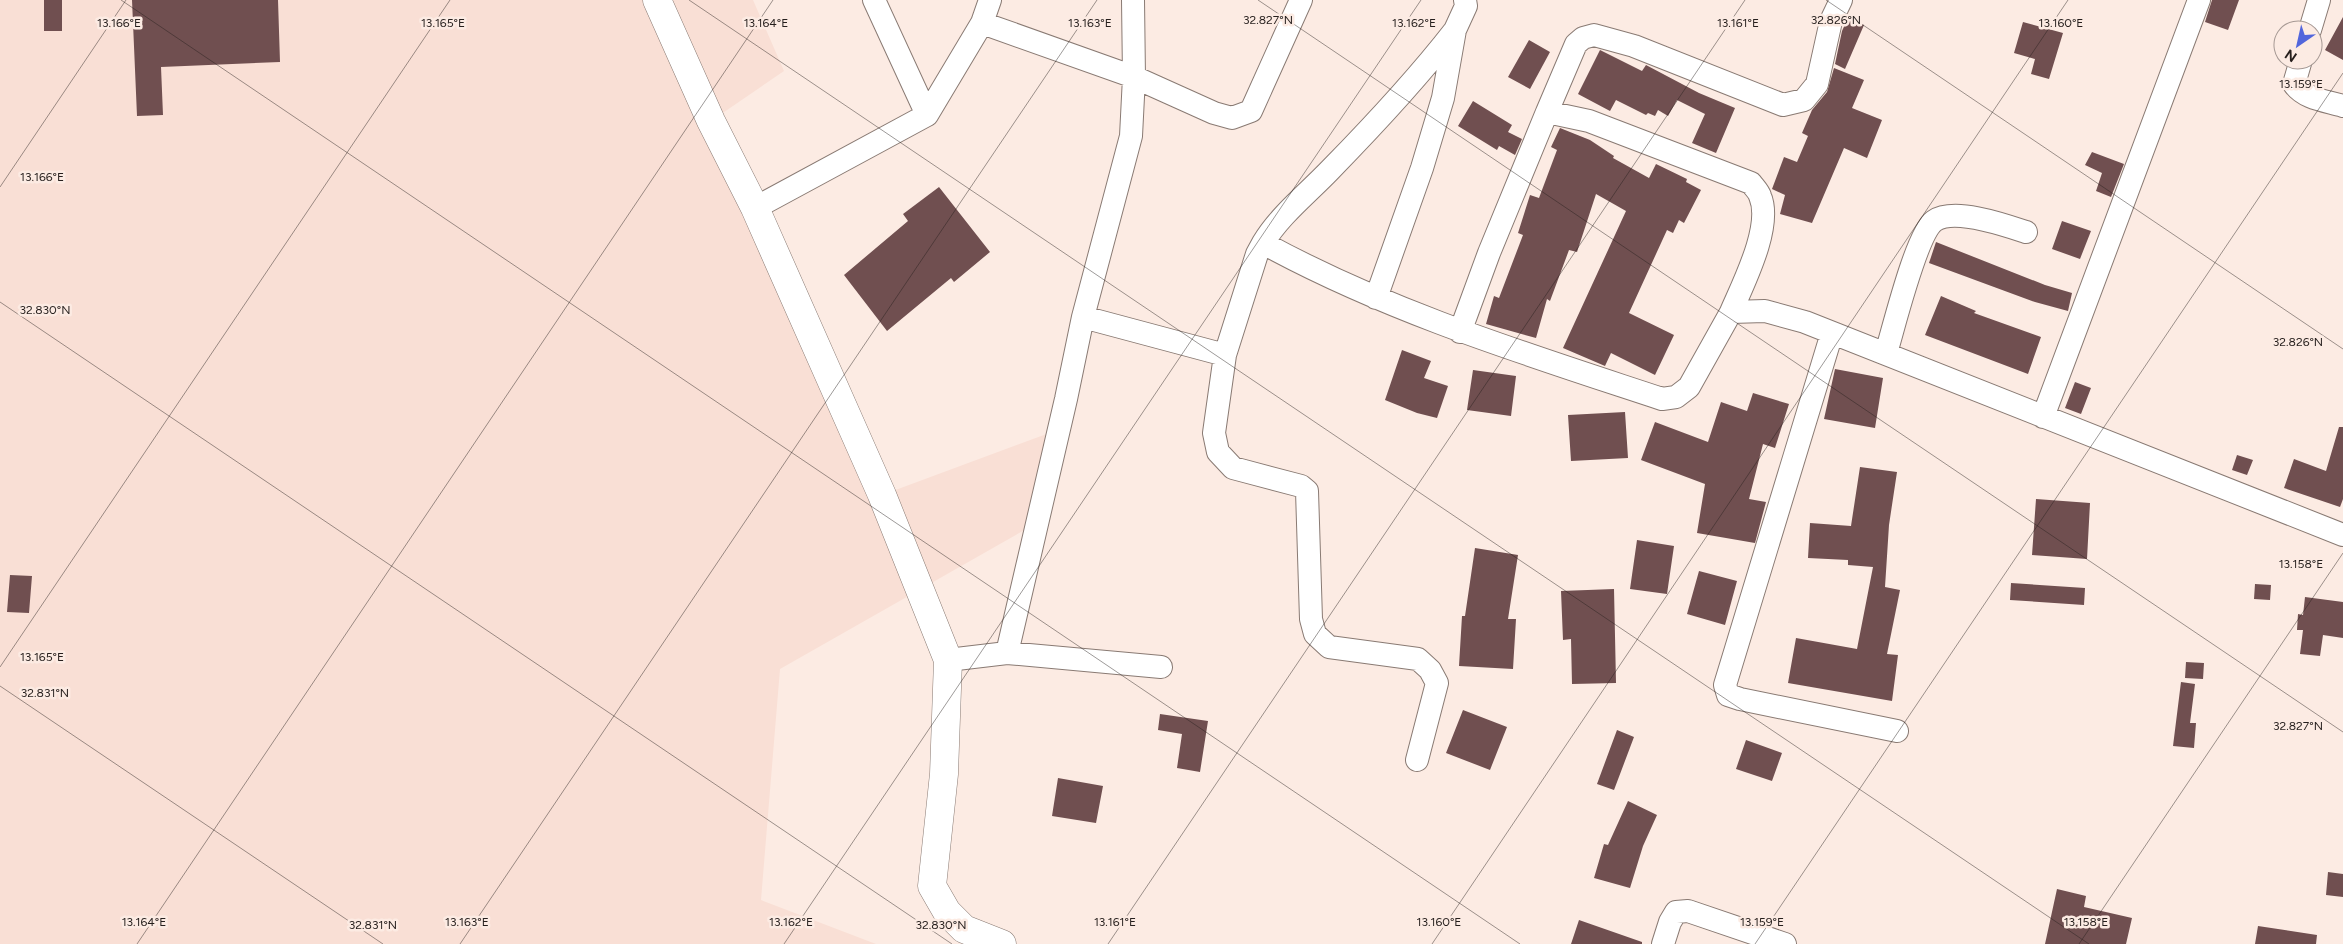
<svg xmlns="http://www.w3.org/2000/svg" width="2343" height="944" viewBox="0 0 2343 944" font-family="Figtree,sans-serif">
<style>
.built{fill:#f9dfd5}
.building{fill:#704f50}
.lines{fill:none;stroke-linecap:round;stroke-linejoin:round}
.street-casing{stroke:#897a73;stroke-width:24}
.secondary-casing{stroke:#897a73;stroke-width:29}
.street{stroke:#fff;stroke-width:22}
.secondary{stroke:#fff;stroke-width:28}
.ticks{fill:none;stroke:#261f1d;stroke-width:1;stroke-opacity:0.45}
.ticks-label{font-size:12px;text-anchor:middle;fill:#261f1d;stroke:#fcebe3;stroke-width:5;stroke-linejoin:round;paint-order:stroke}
</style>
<rect width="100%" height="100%" fill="#fcebe3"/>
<path class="built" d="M0,0h753l31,71 -73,50 171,374 170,-63 -24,96 -248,141 -19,231 115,44h-876z"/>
<path class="building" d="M44,0h18v31h-18z
M132,0h146l2,62 -119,5 2,48 -26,1z
M2212,0h27l-11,30 -23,-8z
M2343,17v43l-18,-10z
M1848,18l16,7 -19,44 -10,-5 7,-33z
M2023,22l40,11 -14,46 -18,-5 4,-15 -21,-6z
M1529,40l21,12 -20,37 -22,-12z
M1600,50l42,21 4,-6 53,28 36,15 -19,45 -24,-10 13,-29 -28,-14 -9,16 -10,-6 -3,6 -7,-3 -2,2 -30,-15 -6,11 -32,-17z
M1834,68l30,12 -12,28 30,12 -15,38 -23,-10 -32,75 -32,-9 5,-19 -13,-6 12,-32 13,5 11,-26 -6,-3 10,-23 15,-18z
M1473,101l39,24 -4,7 14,7 -7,16 -16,-9 -2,4 -39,-24z
M1560,128l30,12 24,16 -1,2 36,20 7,-14 31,15 -1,3 15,8 -17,33 -5,-3 -6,13 -6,-3 -38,83 45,22 -19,40 -44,-22 -6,13 -42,-18 63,-137 -30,-17 -19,58 -8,-2 -19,51 -3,-2 -11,39 -50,-14 8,-28 5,2 24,-63 -5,-2 12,-38 9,3 18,-48 -6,-3z
M2092,152l32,12 -13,33 -15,-6 6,-18 -17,-8z
M939,187l51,65 -36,30 -3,-4 -64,53 -43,-56 64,-54 -5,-7z
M2062,221l29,10 -11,28 -28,-10z
M1936,242l109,43 27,8 -4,18 -33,-9 -106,-39z
M1941,296l35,15 -2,2 67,24 -13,37 -103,-39z
M1402,350l29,11 -7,17 24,8 -11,32 -20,-5 -32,-13z
M1835,369l48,9 -8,50 -51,-9z
M1473,370l43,6 -5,40 -44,-6z
M2075,382l16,6 -10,26 -16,-6z
M1753,393l36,11 -14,44 -12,-4 -14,55 17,3 -11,41 -58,-10 8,-49 -64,-24 14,-38 53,20 13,-40 26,9z
M1625,412l3,46 -57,3 -3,-46z
M2339,427h4v72l-3,8 -56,-19 10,-29 32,12z
M2237,455l16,5 -6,15 -15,-5z
M1860,467l37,5 -8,53 -4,62 15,3 -13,64 11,1 -6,46 -104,-18 8,-45 61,11 16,-82 -25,-2v-5l-40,-2 2,-35 41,3z
M2036,499l54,4 -3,56 -55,-4z
M1637,540l37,6 -7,48 -37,-5z
M1475,548l43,7 -10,64h8l-3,50 -54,-3 3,-50h3z
M1699,571l38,10 -12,44 -38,-11z
M10,575l22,1 -3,37 -22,-1z
M2011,583l74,5 -1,17 -74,-5z
M2255,584l16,1 -1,15 -16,-1z
M1614,589l2,94 -44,1 -1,-45 -8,1 -2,-49z
M2305,597l38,5v36l-20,-3 -3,21 -20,-2 3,-24h-6l1,-16 5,1z
M2186,662l18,1 -1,16 -18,-1z
M2181,682l14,2 -5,39h6l-2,25 -21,-2z
M1463,710l44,17 -17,43 -44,-17z
M1160,714l48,7 -8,51 -23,-4 5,-34 -24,-4z
M1617,730l17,7 -20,53 -17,-6z
M1746,740l36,13 -10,28 -36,-12z
M1058,778l45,8 -7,37 -44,-7z
M1628,801l29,14 -14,31 -13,42 -36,-10 10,-34 4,1z
M2328,872l15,2v23l-17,-2z
M2057,889l29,7 -2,11 48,11 -6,26h-81z
M1579,920l63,22v2h-71z
M2258,926l59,9 -1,9h-61z"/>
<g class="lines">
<defs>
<path id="street" d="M874,0l53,115
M982,23l152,54 80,36 18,5 19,-7 50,-111
M1455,30c-38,49 -81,95 -125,140 -23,24 -50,45 -67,73 126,69 263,111 399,156l14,-2 13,-10 42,-75 34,-1 40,11 538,213
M2310,30l9,-30
M2301,60l-7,24c10,15 33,17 49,22
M1547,112l29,-68 7,-6 11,-3 40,11 149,59 21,-5 13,-16 14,-63 10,-21
M755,208l172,-93 55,-92 8,-23
M1376,298l46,-130 21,-70 12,-68 11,-24 -1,-6
M1083,317l142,38 32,-101 6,-11
M1460,332l29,-79 58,-141 42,9 162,62c3,4 8,9 9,13 13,30 -17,88 -29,116
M1832,333l-107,352 3,10 12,4 157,32
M1886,353c8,-26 30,-118 48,-132 20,-14 71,4 92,11
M1225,355l-11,78 4,19 15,16 68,18 6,5 4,128 4,15 14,13 89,12 12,11 7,13 -20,77
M2043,417l156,-417
M1007,653l154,14
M948,660l59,-7 59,-254 17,-82 48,-181 3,-59 -1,-77
M1663,944l7,-22 6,-10 12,-1 97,33"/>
<path id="secondary" d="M657,0l54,121 44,87 127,287 66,165 -4,114 -12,112 15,26 17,17 38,15"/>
</defs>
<use href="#street" class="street-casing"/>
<use href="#secondary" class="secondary-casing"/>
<use href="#street" class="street"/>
<use href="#secondary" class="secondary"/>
</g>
<path class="ticks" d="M121,0l1399,944M689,0l1400,944M1258,0l1085,732M1826,0l517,349M0,187l126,-187M0,302l952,642M0,667l450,-667M0,686l383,258M137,944l636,-944M460,944l637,-944M784,944l637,-944M1108,944l637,-944M1432,944l636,-944M1755,944l588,-871M2079,944l264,-391"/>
<g class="ticks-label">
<text x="1268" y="24">32.827°N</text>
<text x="1836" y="24">32.826°N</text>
<text x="119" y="27">13.166°E</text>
<text x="443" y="27">13.165°E</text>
<text x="766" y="27">13.164°E</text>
<text x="1090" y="27">13.163°E</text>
<text x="1414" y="27">13.162°E</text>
<text x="1738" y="27">13.161°E</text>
<text x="2061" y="27">13.160°E</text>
<text x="2301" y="88">13.159°E</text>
<text x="42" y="181">13.166°E</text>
<text x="45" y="314">32.830°N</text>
<text x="2298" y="346">32.826°N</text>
<text x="2301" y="568">13.158°E</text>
<text x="42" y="661">13.165°E</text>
<text x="45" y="697">32.831°N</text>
<text x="2298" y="730">32.827°N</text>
<text x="144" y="926">13.164°E</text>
<text x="467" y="926">13.163°E</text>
<text x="791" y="926">13.162°E</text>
<text x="1115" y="926">13.161°E</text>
<text x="1439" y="926">13.160°E</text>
<text x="1762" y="926">13.159°E</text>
<text x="2086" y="926">13.158°E</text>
<text x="373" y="929">32.831°N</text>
<text x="941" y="929">32.830°N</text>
</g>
<g transform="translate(2298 45) rotate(214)"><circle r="24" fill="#fcebe3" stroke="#a69994"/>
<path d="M0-4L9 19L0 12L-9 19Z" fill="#5266dc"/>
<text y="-8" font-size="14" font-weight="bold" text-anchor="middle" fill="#261f1d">N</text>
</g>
</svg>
